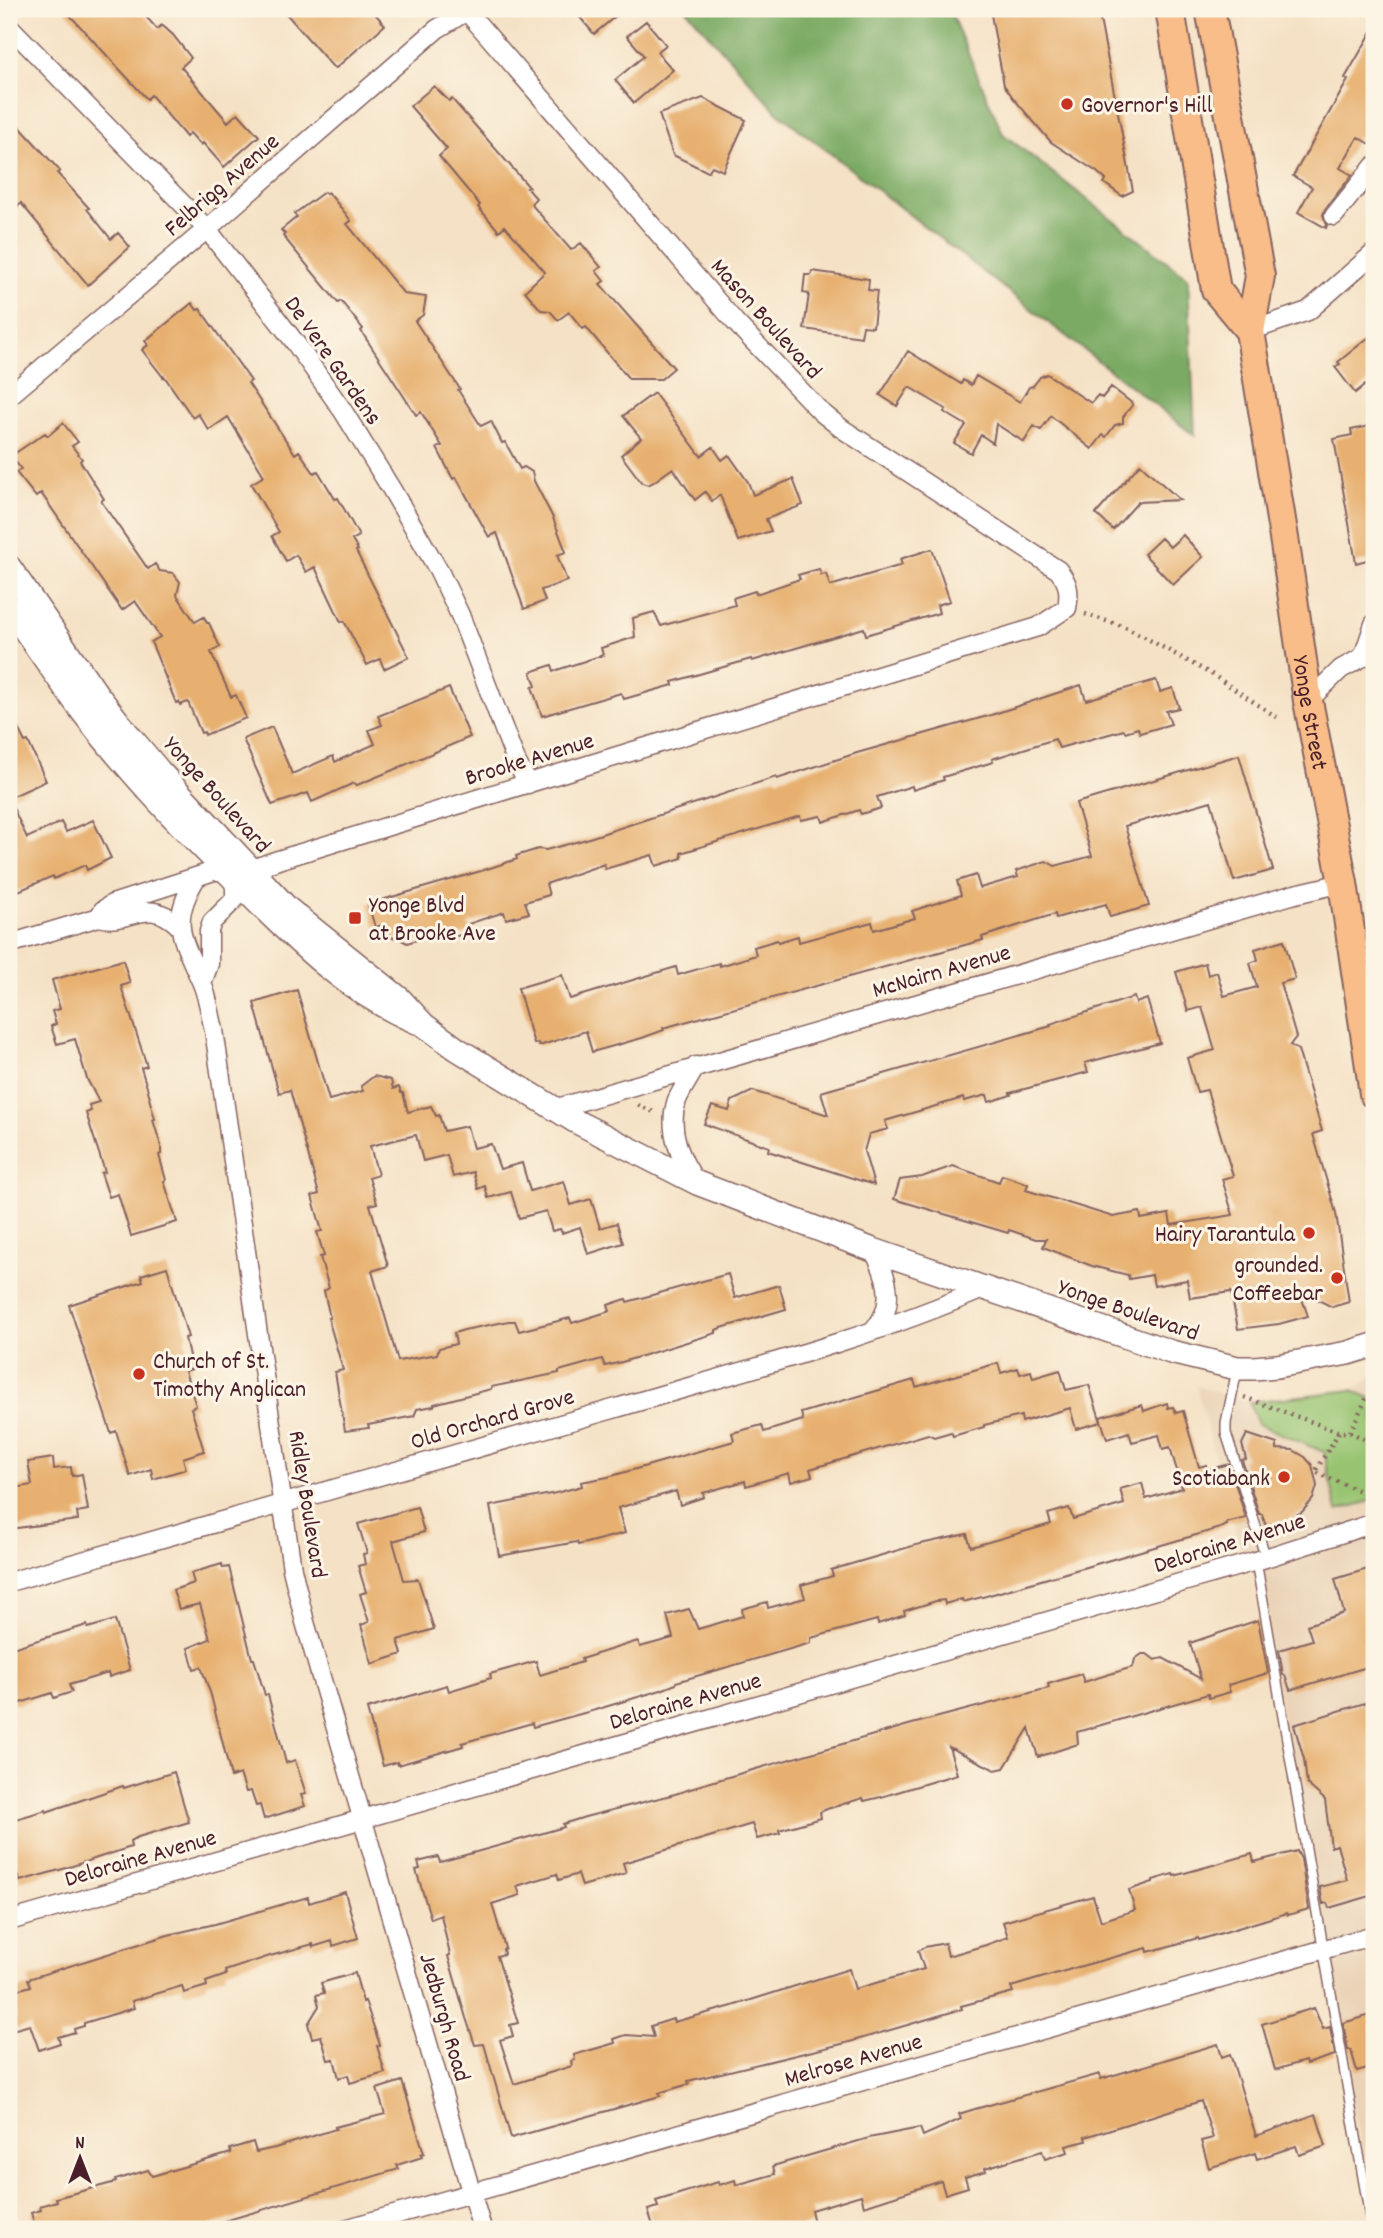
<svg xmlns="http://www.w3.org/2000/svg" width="1383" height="2238" viewBox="0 0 1383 2238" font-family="Dekko,sans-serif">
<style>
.built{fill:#ead3b7}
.green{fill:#98c471;stroke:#71724e;stroke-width:2}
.forest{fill:#7aaa63;stroke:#626447;stroke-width:2}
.building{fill:#e7b06f}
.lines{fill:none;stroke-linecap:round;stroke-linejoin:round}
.service-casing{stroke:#866361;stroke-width:12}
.minor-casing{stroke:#866361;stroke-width:21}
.tertiary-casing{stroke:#866361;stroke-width:26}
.primary-casing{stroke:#866361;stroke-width:32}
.path{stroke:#866361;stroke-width:4.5;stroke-dasharray:2 5;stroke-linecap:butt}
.service{stroke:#fff;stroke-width:9}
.minor{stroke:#fff;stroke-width:18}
.tertiary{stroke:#fff;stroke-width:23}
.primary{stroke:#f8bd88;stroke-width:28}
.poi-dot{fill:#c8321e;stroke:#fcf5e5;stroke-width:2.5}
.labels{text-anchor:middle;stroke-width:6;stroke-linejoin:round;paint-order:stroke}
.poi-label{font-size:24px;fill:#4a1f2b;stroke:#fcf5e5;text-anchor:start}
.street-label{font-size:24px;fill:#4a1f2b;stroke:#fcf5e5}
</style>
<rect width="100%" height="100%" fill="#fcf5e5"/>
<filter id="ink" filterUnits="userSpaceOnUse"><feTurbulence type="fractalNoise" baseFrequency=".0143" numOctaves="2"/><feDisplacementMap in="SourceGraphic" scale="14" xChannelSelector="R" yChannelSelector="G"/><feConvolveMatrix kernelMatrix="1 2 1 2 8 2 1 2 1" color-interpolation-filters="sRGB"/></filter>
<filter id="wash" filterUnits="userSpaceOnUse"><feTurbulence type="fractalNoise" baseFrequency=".00686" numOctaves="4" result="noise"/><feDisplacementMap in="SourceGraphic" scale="28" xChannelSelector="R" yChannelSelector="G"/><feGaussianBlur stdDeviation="1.57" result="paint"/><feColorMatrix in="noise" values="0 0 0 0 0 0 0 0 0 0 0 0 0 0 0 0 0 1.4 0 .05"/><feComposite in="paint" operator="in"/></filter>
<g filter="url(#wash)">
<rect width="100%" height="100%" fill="#f5e2c6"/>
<path class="built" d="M1374,1377v840l-117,-636 -19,-40 -42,-155 53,16 103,-12z"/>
<path class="green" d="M1352,1390l22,10v100l-37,11 -13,-59 -66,-28 -9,-22z"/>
<path class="forest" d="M686,9h263l54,125 185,144 7,158 -418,-324z"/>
<g id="blocks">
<path class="building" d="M64,9h75l18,20 5,-4 11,10 18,23 -10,9 47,55 10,-9 21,23 -35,31 -21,-24 -2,2 -11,-12 -4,4 -35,-42 -4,4z
M282,9h89l14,16 -49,43 -4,-2z
M573,9h51l-30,25z
M990,9h108l35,182 -11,5 -18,-13 2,-3 -9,-8 -46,-30 -37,-43 -10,-14z
M646,21l20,24 -9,7 16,18 -39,33 -19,-23 29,-24 -17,-20z
M1374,28v118l-16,-9 -18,31 12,7 -27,34 -2,6 4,10 -1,3 -28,-16 14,-25 -19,-11 55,-96 -3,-2z
M434,86l15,15 3,-2 77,88 -2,1 9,10 -5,6 40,46 10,-7 20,24 -5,4 8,10 -4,3 74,84 -13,11h-32l-43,-52 -3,2 -14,-17 -11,8 -8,-9 -9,-1 -16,-19 20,-19 -40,-46 -6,5 -21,-24 2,-2 -41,-49 8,-7 -37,-43z
M703,98l43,22 -23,51 -11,-5 -4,6 -35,-17 -14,-41z
M9,115l51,56 -3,2 32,35 -2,1 24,30 7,-6 12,14 -42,38 -67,-82 -12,10z
M324,192l2,2 2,-2 18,22 5,7 -4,3 57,70 22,3 -3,18 -8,6 45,68 -2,1 23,36 10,-5 11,22 3,-1 15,27 4,-2 8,5 2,9 19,37 13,34 -9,3 10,26 -26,9 4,11 -21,8 -27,-76 -8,4 -33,-60 -3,2 -16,-31 5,-2 -21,-34 -5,3 -55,-84 2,-2 -22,-28 -3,2 -55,-67 2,-2 -4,-4 16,-13 -3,-3z
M812,271l57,8 -1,11 9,1 -4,36 -10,-1 -2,11 -57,-8 5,-35 -6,-1 2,-18h6z
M192,303l5,7 3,-1 51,72 -3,2 47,71 4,-3 15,22 4,-2 17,28 3,-1 21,38 -7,4 6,10 -2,1 53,106 -25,12 -4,-10 -13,6 -23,-44 -3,1 -26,-55 -9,5 -10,-17 -10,6 -14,-25 7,-4 -28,-48 13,-8 -36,-59 -19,13 -11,-16 -5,4 -29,-42 -1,1 -21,-27 6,-5 -3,-4z
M1374,333v45l-19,15 -20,-26 5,-3 -2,-2z
M908,351l53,33 2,-4 8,5 5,-9 44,26 9,-15 4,-1 7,-9 7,-3 44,29 7,-8 4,3 9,-11 22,17 -10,13v6l-8,2 -9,12 -3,-2 -11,14 -41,-33 -10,14 -7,-4 -10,16 -28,-18 -3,19 -12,-8 -10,18 -17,-10 12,-18 -22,-13 2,-3 -37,-22 -12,19 -17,-11z
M654,393l47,63 12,-9 9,13 7,-5 19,27 5,13 40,-16 10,26 -37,14 5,12 -33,10 -18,-46 -8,6 -7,-9 -10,8 -22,-32 -21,15 -4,2 -6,-2 -21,-28 20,-17 -18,-22z
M63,423l15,19 -6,4 10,13 -2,2 24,38 -3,2 47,68 7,-5 5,7 13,2 7,9 -3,13 18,27 9,-5 3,6h2l11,24 -9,5 20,45 5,-2 10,23 -41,17 -1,-3 -3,1 -13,-31 -8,3 -1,-3 -3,1 -25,-61 9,-5 -25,-36 -13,9 -81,-117 -5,4 -20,-25 5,-3 -10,-13 34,-23 3,3z
M1374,425v133l-18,5 -22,-124 18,-4 -1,-5z
M1140,464l40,36 -42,2 -25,28 -17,-16z
M1183,535l20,22 -30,28 -29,-31 17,-16 9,9z
M932,549l18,52 -13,4 2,8 -73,22 -2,-7 -112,33 -1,-2 -79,23 1,3 -49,14 -3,-6 -79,23 -10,-29 4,-1 -5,-14 21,-7 2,6 49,-16 -2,-7 34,-11 -2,-19 21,-6 7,14 74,-21 -2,-7 22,-7 1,3 44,-15 -2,-4 21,-6 2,6 5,-1 4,12 72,-21 -2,-6z
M1156,680l4,12 13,-4 6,20 -13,3 5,13 -31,9 -2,-5 -13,4 -1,-2 -65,18 -4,-9 -63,20 1,3 -50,15 1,3 -31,10 -1,-4 -35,11 4,11 -20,6 -2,-4 -36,12 -2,-6 -20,4 -1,-4 -119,37 1,5 -26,8 -4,-11 -47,14 -1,-5 -58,20 3,11 -24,7 4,11 -23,6 -2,-7 -36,12 3,8 -24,7 -7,-6 -33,10 -11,-6 -5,1 -5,-14 -11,3 -7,-23 113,-33 36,-12 -1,-3 22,-7 8,1 37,-10 193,-63 1,2 80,-26 134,-38 90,-30 5,15z
M449,688l21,49 -84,36 -29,12 -3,-2 -42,19 -4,-9 -36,12 -29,-66 29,-12 20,47 41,-18 2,6 40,-18 -6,-14 13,-5 -4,-9z
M9,711l16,31 3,-1 18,40 -37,17z
M1239,755l34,115 -39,11 -23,-80 -86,25 24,80 -39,11 -4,-13 -50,14 -1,-4 -73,23 1,3 -320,88 1,2 -22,8 -50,14 -6,-21 -47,15 -1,-3 -4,1 -16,-56 44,-13 8,24 106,-32 2,8 41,-12 1,3 36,-11 -2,-8 23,-7 1,2 20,-6 1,6 73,-20 2,8 41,-12 -3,-7 49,-16 -4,-14 19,-6 4,13 38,-11 -2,-6 30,-10 9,5 37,-10 -16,-53z
M9,799l18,39 34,-16 5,10 27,-12 18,38 -24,12 -2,-5 -31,14 -1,-3 -44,19z
M1284,940l11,39 -15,4 16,54 -6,8 8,5 24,81 -9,3 23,79 13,89 -17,5 -33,-17 9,26 -29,8 -41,5 -7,-37 -41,6 -3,-18 -33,6 -2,-11 -23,4 -1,-4 -36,-9 -49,-19 3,-8h-10l-27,-9 -1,3 -114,-34 6,-19 22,-3 31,-11 46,16 3,-7 26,9 -2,6 87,27 27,-5 1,7 28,-5 2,11 62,-10 -11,-36 11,-3 -26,-86 -10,2 -10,-34 28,-8 -13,-43 -14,4 -12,-39 29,-9 3,12 9,-3 7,24 33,-9 -7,-24 8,-3 -3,-11z
M123,960l7,23 -9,3 26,80 -6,2 9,29 -1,1 6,21 -2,1 8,26v8l-2,1 7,25 -2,1 13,41 -46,14 -13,-42 -9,3 -8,-24 4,-1 -19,-59 5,-2 -2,-6 10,-3 -12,-23 -12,-40 -18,5 -6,-18 5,-2 -4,-13 8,-2 -8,-29z
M297,990l32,110 34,-9 -2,-5 13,-10 17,4 2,9 6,-2 2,6h2l5,19 23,-6 5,10 3,-1 5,16 23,-5 6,22 18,-4 9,25 22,-6 8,28 34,-10 7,24 20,-6 9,29 17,-5 6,20 -35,11 -8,-27 -18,6 -2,-4 -8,2 -6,-20 -27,7 -8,-26 -23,6 -3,-12 -7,3 -5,-17 -20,5 -6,-22 -24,6 -7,-26 -46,11 8,29 -9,3 8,25 -7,2 18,61 -16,5 26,90 39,-7 2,-6 17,-4 -2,-11 10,-3 45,-9h6l4,10 51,-13 2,5 38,-12 -2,-6 18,-6 1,3 101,-28 7,24 44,-13 7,24 -68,20 -2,1v3l-94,29 -17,4 -3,-7 -43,12v2l-68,14v2l-57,15v2l-17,3 -3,7 -46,9 1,3 -24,3 -10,-59 8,-2 -15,-52h2l-6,-27 5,-3 -9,-31 4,-1 -7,-24 5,-1 -10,-35 7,-2 -29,-104 -11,3 -25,-90z
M1134,997l2,6 11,-4 13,44 -75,20 3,9 -78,21 1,2 -22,7 -2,-7 -23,6 -1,-3 -78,23 3,8 -19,5 -5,17 10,34 -106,-34 1,-4 -65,-23 8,-18 17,5 3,-10 21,-10 75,24 -7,-23 230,-66 -1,-2z
M167,1267l21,70 -3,1 7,31 -7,2 11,35 -5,2 13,43 -21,7 3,11 -33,10 -2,-10 -21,7 -14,-45 -5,2 -42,-128 74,-24 -2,-6z
M998,1363l3,10 17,-5 2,6 11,-3 2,7 27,-8 6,20 23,-5 12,37 -25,7 -6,-21 -48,14 -1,-6 -37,9v2l-31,9 -2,-4 -17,5 -6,-3 -118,35 2,7 -21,6 -2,-9 -43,13 -1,-5 -42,12 1,4 -24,8 -4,-14 -58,17 7,25 -47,12 -1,-3 -78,14 -9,-50 66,-13 26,-7 -1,-4 27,-5 126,-36 -2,-8 30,-8 2,7 39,-12 -2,-7 113,-33 2,7z
M1167,1403l1,5 5,-1 3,6 7,-2 16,56 7,-2 1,5 22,-6 17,54 -20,5 1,2 -7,3 -234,68 -23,6 -1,-3 -17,5 -1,-4 -8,1 -32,10 1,4 -27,9 -1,-4 -66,18v5l-135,39v2l-15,6 -66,20 -62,17 -1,-4 -70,20 1,3 -65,19 -1,-3 -14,4 -16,-57 80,-24 2,6 42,-13 -1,-4 46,-13 4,14 42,-13 -1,-3 57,-18 2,6 33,-9 -6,-23 22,-6 9,20 45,-13 -1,-7 25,-7 1,6 37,-10 -4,-13 32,-9 -2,-6 85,-25 51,-11 4,13 80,-23 -3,-10 21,-6 4,11 51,-15 -4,-15 22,-6 4,16 36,-11 -12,-41 -7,2 -4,-14 -27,7 -3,-10 -22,7 -7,-22 42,-12 2,6z
M1247,1434l30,10v5l16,1 12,7 7,8 5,21 -4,13 -11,13 -15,8 -21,6 -4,-12h-3l-17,-54 4,-1 -4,-15z
M53,1458l1,11 17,-2 1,9 10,-2 6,36 -11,2 1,8 -69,9v-40l23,-4 -4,-23z
M417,1507l7,25 -31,9 11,39 14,-1 16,50 -36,11 4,14 -30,10 -11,-39 8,-3 -9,-28 6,-2 -8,-26 7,-2 -2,-10 4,-1 -9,-29z
M222,1564l1,4 6,-1 23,92h2l11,36h3l18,68 9,-3 11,34 -5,1 4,11 -41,13 -4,-14 -4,1 -5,-15 -5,1 -6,-18 -9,3 -20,-82 -10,-28 -7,2 -6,-21 22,-9 -10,-35 -21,5 -6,-19 21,-7 -3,-10z
M1374,1567v98l-84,25 -5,-15h-2l-4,-25 33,-10 -5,-15 37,-12 -9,-34z
M115,1620l15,50 -21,7 -1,-4 -39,12 3,7 -18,6 -2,-5 -38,12 -5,-18v-38l78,-24 1,3z
M1258,1620l10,53 -40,12 2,7 -21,6 -1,-4 -131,38 1,12 -40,13 -9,-29 -25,40 -9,2 -46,-23 8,27 -76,23 -17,4 -1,-3 -36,11 -7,3 1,6 -42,12 1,3 -23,6 -5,-15 -129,39 3,10 -44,13 -4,-12 -19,6 -2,-6 -40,12 3,9 -28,9 13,44 -2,1 1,5 -7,2 21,67 -8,2 3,11 -13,4 14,44 58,-18 -1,-5 4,-1 -1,-5 41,-12 -1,-4 12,-4 28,2 -3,-11 22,-7 1,3 55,-15 120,-38 6,20 69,-20 -6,-18 7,-4 20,-4 3,13 38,-11 22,-8 -5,-15 90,-26 8,25 34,-11 -6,-20 24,-8v-2l20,-6 1,2 78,-22 2,8 43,-11 4,8 8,50 -21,6 -1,-2 -88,27 -1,-2 -50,14 -1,-4 -69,19 -67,20 2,5 -52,14 1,3 -116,34 -158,38 1,3 -30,9 1,3 -149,42 -27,-94 -9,1 -9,-27 -18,-62 2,-1 -9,-40 -10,4 -15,-49 4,-1 -2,-7 20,-5 2,5 65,-18 59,-17 -1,-3 22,-7 90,-23 22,-7v-1l215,-62 137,-36 -1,-4 33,-10 3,8 49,-15 2,-8 7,-5h5l8,6 8,-2 38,21 -11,-36z
M1374,1700v195l-45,13 -2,-5 -4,1 -3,-17 27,-7 -10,-35 -6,2 -6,-47 -18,-16 -3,-25 -10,-34z
M174,1772l15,50 -51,15 -8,4 1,6 -68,22 -43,12 -3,-7 -8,4v-57l37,-11v2l77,-26 1,2z
M345,1892l13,46 -25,8 -1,-5 -19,6v-3l-43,12 -45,15 1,4 -20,7 1,4 -23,7 -2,-7 -50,15 2,7 -50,15v3l-10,3 1,3 -17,5 2,6 -21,7 -9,-25 -21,6v-39l22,-6 -3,-7 140,-44 47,-11 93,-27 1,6z
M355,1973l8,29 2,-1 15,44 -3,1 8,27 -35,10 -2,-8 -9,3 -5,-19 -6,1 -7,-24 -9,2 -4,-14 11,-18 -3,-11 8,-2 -3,-10z
M1314,2008l9,21 7,-2 5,28 -29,9 -1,-3 -30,9 -13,-46z
M1374,2014v52l-17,5 -6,-21h-3l-5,-27z
M1218,2044l4,13 8,-3 26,82 60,-22 10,32 -27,9 -3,-9 -39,13 -2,-6 -46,15 -8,-27 12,-3 -12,-37 -116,36 1,4 -20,5 2,6 -23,7 -3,-8 -57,17 1,3 -21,6 3,10 -23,7 -4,-13 -77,25 -3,-11 -50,15 3,13 -23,6h-137l-6,-19 10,-3 -2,-6 62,-19 1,3 16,-5 1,5 39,-11 -2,-8 96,-28 51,-10 3,8 38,-17 -2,-5 16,-5 125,-35 1,5z
M402,2081l22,72 -3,1 1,3 -25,8 2,4 -201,60h-162l-5,-16 10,-3 -1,-4 17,-5 -1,-3 60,-16 -1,-2 33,-10 4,6 79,-23 -1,-4 23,-7 3,10 19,-4 61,-19 -1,-2 50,-13 -8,-25z"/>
</g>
</g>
<g filter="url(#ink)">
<use href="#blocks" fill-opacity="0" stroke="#866361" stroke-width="2"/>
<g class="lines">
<defs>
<path id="service" d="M1237,1370l-11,53v10l40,125
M1256,1561l116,668"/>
<path id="minor" d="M9,26l198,203 87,112 49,70 49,79 47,81 21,44 56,146 12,23
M1334,216l40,-50
M1250,331l58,-20 66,-58
M9,396l198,-167 230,-200 30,-18
M1363,657l11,-33
M1308,701l33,-32 33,-18
M196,878c-27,45 -14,60 5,103 7,15 9,33 13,49l78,539 13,53 177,607
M99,917c31,9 47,-23 80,9
M9,944l90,-27 4,-7 9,-6 102,-33h7l11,5 46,-16 760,-233 29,-19c3,-16 2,-25 -9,-38l-217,-142 -20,-16 -86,-90 -270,-313
M202,983l7,-19v-33l3,-9 23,-23v-11l-3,-12
M696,1066c-6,11 -14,23 -19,34 -10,29 3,60 20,83
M554,1109l741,-215 48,-11
M873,1250c15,26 24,57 0,80
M9,1582c201,-58 403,-115 604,-173 125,-37 253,-69 372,-121
M9,1921l1247,-360 118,-38
M345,2229l1029,-294"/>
<path id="tertiary" d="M9,567l87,126 32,41 32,38 128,137 112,90 24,26 33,24 118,72 122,62 176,67 298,102 66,16h17l23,-2 71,-13 26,-8
M9,607c24,35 48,70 73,104 45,59 96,113 149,165 57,56 111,115 186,146"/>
<g id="primary">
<path d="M1170,9l46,281 34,41"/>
<path id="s1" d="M1210,9l50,267 -10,55 35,213 23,157 35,182 31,211"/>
</g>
</defs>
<use href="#service" class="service-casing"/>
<use href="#minor" class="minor-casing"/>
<use href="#tertiary" class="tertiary-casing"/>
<use href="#primary" class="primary-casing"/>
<path class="path" d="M1085,614l43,14 85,47 65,43
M638,1105l18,8
M1244,1397l95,35h11l16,8 8,24
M1339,1432l-24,40 59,25
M1350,1432l18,-37"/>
<use href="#service" class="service"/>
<use href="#minor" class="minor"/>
<use href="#tertiary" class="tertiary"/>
<use href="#primary" class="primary"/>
</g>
</g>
<g class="poi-dot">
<circle cx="1067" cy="104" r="7"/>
<rect x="348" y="911" width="14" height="14" rx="3.5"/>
<circle cx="1309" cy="1233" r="7"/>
<circle cx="1337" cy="1278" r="7"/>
<circle cx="139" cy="1374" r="7"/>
<circle cx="1284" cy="1477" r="7"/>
</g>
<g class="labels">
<g class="poi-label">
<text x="1081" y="112">Governor's Hill</text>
<text x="369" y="912">Yonge Blvd<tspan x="369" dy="28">at Brooke Ave</tspan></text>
<text x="1295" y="1241" text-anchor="end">Hairy Tarantula</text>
<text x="1323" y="1272" text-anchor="end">grounded.<tspan x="1323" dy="28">Coffeebar</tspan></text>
<text x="153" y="1368">Church of St.<tspan x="153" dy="28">Timothy Anglican</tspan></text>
<text x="1270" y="1485" text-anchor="end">Scotiabank</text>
</g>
<g class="street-label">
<text transform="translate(221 184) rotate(-41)" y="8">Felbrigg Avenue</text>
<text transform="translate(767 318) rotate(48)" y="8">Mason Boulevard</text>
<text transform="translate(334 360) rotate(55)" y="8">De Vere Gardens</text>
<text dy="8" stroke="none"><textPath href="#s1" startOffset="714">Yonge Street</textPath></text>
<text transform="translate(529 758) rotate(-17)" y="8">Brooke Avenue</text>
<text transform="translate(218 794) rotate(48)" y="8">Yonge Boulevard</text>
<text transform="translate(941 970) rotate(-16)" y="8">McNairn Avenue</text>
<text transform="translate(1129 1309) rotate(19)" y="8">Yonge Boulevard</text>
<text transform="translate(492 1418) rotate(-16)" y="8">Old Orchard Grove</text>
<text transform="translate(309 1504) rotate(81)" y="8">Ridley Boulevard</text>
<text transform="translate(1229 1542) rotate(-17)" y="8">Deloraine Avenue</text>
<text transform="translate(685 1700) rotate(-16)" y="8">Deloraine Avenue</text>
<text transform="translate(140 1857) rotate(-16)" y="8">Deloraine Avenue</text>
<text transform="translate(446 2017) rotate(74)" y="8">Jedburgh Road</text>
<text transform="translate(853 2059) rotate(-16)" y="8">Melrose Avenue</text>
</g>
</g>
<rect width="1383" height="2238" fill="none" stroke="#fcf5e5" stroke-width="35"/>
<g transform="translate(80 2158)" stroke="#fcf5e5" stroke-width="5" paint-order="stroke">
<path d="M0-5L12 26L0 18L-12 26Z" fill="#4a1f2b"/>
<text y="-10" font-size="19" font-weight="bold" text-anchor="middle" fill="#4a1f2b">N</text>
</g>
</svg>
